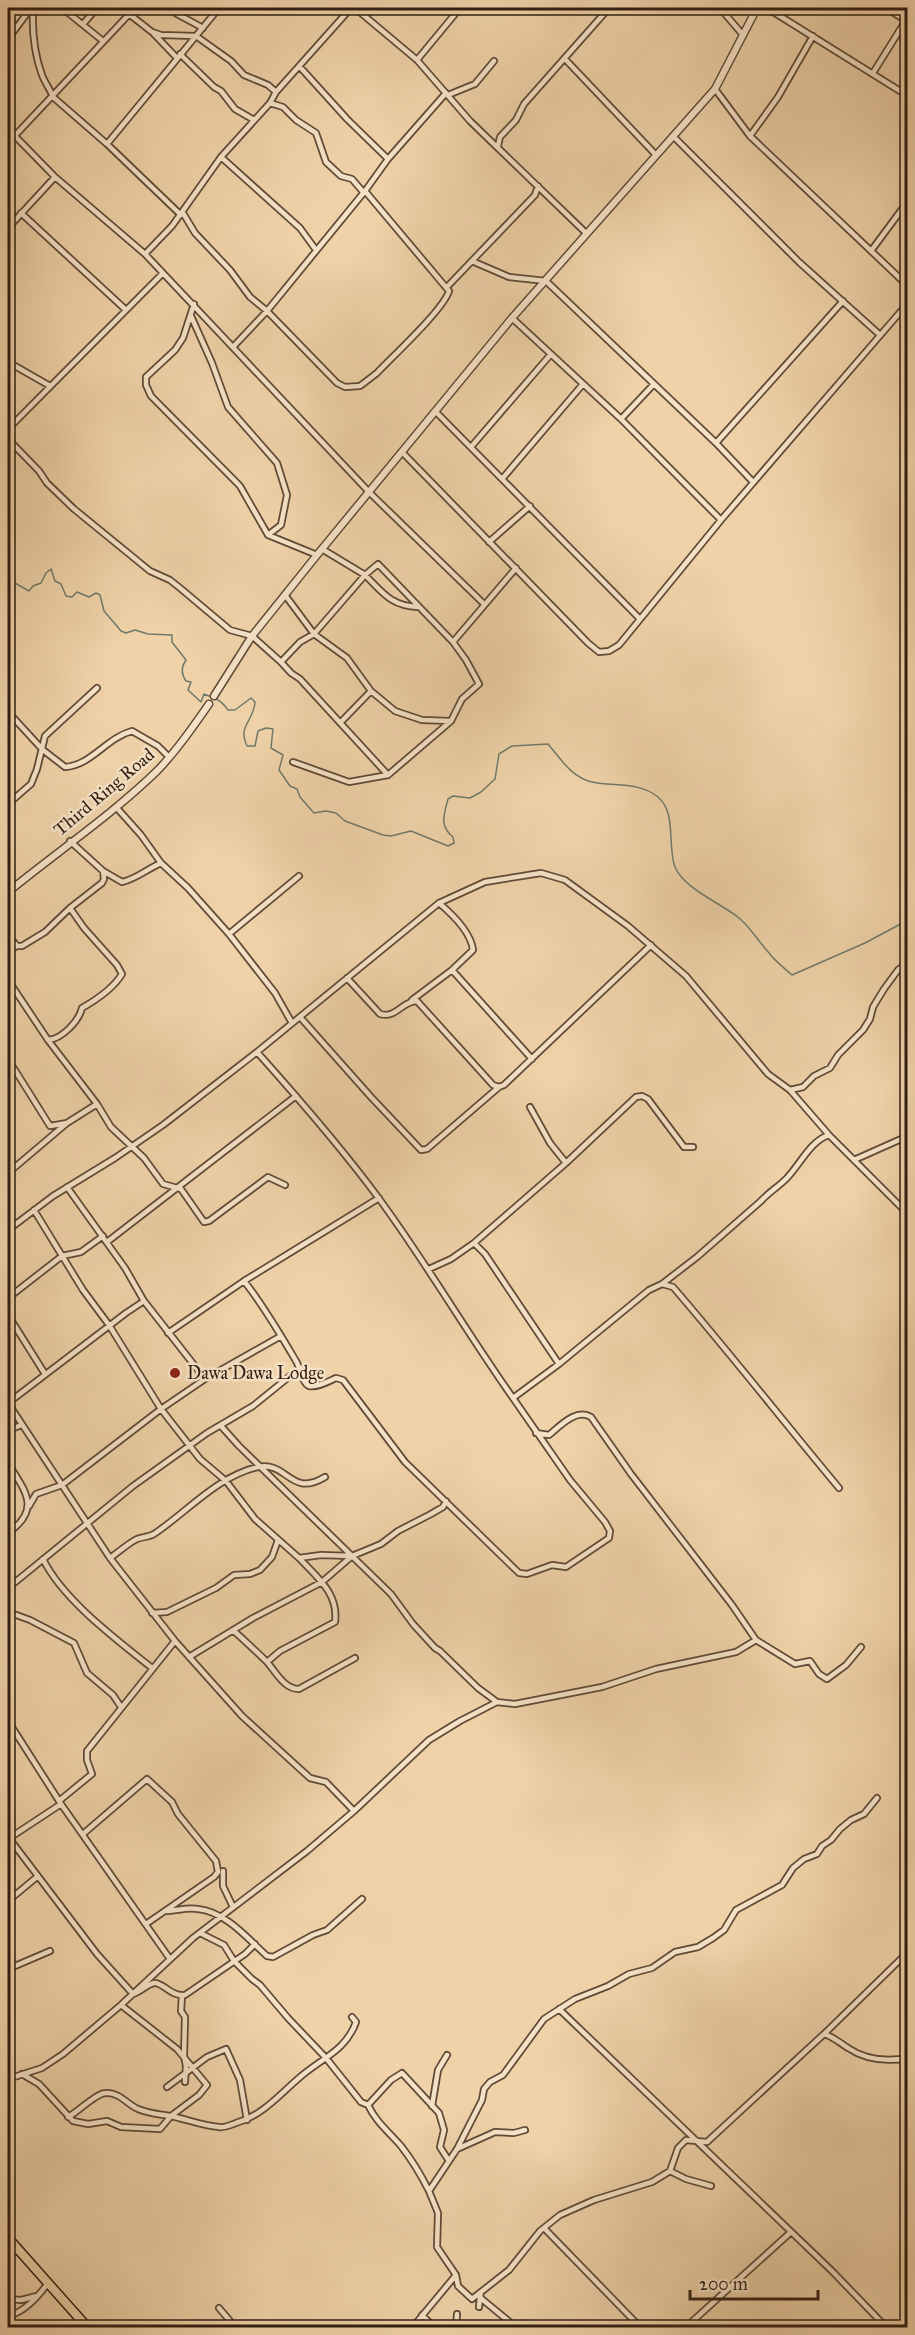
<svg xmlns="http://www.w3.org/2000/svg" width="915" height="2335" viewBox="0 0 915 2335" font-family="'IM FELL Great Primer',serif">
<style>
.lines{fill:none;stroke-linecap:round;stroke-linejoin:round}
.stream{stroke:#707a6b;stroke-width:1.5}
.minor-casing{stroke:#604a38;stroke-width:8}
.tertiary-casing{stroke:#604a38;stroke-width:9}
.trunk-casing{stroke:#301d12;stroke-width:11}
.minor{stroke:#f5e2c6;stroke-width:4.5}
.tertiary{stroke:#f5e2c6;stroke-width:6}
.trunk{stroke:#efd2a8;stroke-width:8}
.poi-dot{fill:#8f2418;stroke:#f5e2c6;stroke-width:2}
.labels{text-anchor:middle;stroke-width:5;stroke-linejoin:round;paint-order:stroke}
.street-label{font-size:18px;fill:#301d12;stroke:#f5e2c6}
.poi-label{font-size:18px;fill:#301d12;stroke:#f5e2c6;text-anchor:start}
</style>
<rect width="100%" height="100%" fill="#efd2a8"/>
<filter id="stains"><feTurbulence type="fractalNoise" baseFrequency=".00333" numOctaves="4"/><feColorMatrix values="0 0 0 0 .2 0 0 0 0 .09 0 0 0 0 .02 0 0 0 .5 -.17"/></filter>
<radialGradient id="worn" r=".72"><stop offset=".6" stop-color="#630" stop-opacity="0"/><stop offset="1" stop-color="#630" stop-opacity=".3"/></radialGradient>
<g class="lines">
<path class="stream" d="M8,579l21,12 4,-5 8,-3 5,-10 5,-4 4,12 6,3 5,12 6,1 5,-5 12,5 7,-4 4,2 4,16 17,20 5,2 9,-3 13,4 24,1v7l14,18c-5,7 -5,14 0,21l5,1 -3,8 13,12 3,-8c13,6 15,4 24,16h7l16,-12 4,4c-1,19 -18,24 -8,44h8l3,-15 8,-3 7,1 -2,19 12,7 -4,15 11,16 7,3 3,8 14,16 12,-2 10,2 9,8 38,14 8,1 20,-5 37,15 6,-3 -1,-6c-14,-11 -9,-23 -5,-38l5,-3 17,2 11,-6 14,-13 4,-25 13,-8 36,-2c12,14 24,34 44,38 22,5 46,-1 66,15 19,16 9,49 17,70 9,22 46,36 64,51 11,9 20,24 30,35 6,8 15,15 23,22l73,-32 43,-23"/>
<defs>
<path id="minor" d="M33,8c-1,22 1,45 9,67 3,8 8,14 11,22l54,47 74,71
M62,8l41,33
M166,8l37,20
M355,8l62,52 53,61 116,112
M720,8l23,27
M767,8l141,88
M886,8l21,13
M129,14l23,18 9,3 35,1 35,25 13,14 24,10 8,7
M83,24l14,-16
M154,34l23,24
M8,39l23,-31
M180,54l34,33 7,4 14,18 19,11
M565,59l91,96
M417,60l43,-52
M300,67l47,52 41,40
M873,73l33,-53
M715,89l35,47 158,150
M448,95l27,-11 19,-23
M270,103l13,4 13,13 20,13 10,29 15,14 11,3 12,14
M15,136l40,41 90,77 225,239 114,111
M673,136l126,126 81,73
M750,136l28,-39 35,-61
M8,143l127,-135
M107,144l112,-136
M498,146l2,-9 16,-17 8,-16 85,-96
M221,157l79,71 16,22
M21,213l105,97
M183,213l12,20 35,37 20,27 17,14 70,72 8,4 15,-1 17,-13c15,-16 67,-64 72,-82l-84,-100
M8,228l47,-51
M871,251l37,-50
M145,254l27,-28 49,-69 49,-54 6,-11 75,-84
M472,261l37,16 37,4 170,162 37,39
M447,287l88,-92 3,-9
M194,304l-11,34 -8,12 -29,27v8l5,11 89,90 28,49 49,20
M191,316l21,47 16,44 49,56 10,32 -6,30 -13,10
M512,318l109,101 100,101
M233,347l34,-36 98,-120 23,-32 58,-66
M8,362l42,24
M436,412l204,207
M621,419l33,-35
M8,429l155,-156
M8,439l31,32 8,12 27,26 76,62 20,9 10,8 50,42 22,6 29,26 10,11 9,6 88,96
M716,443l127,-142
M471,447l80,-93
M402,452l186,191 11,9 10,-1 10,-6 102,-125 187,-217
M502,479l81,-95
M489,542l41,-36
M322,549l43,26 13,-11 75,78
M285,595l29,39 33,24 24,33 24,20 27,9 29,1 11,-22 17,-15 -13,-24 -13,-18 63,-74
M281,662l19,-20 14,-8 51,-59c18,18 26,31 53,32
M8,712l35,38 22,17c27,-2 41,-29 67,-36l26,15 11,11
M340,723l31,-32
M293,762l56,20 39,-7 63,-54
M8,804l23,-20 6,-15 8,-33 52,-48
M116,807l25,28 20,28 27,25 41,46 46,59 17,30
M70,841l33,30 19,11c14,-3 25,-13 39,-19
M229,934l70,-58
M8,935l9,11h5l23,-14 25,-24 32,-25 2,-4 -1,-8
M8,951l9,-5
M452,970l80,89
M347,978l33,36c16,5 22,-13 37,-13l76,84 6,2 5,-2 147,-140
M8,980l40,60 49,64 14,23 33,31 19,26 18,5 23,33 5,-1 59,-44 17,8
M412,1000l40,-30 21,-20c-2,-18 -21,-36 -34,-47
M300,1017l71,80 50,53 6,-1 72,-62
M48,1040c14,-1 31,-19 34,-32 14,-8 31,-19 40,-34l-5,-9 -33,-37 -14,-20
M257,1052c42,47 85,96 123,148 47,64 87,133 133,198l46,-34 90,-74 13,-6 11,3c57,66 110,134 166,201
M8,1059l42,67 17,-3
M790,1090l13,-3 11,-11 16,-8 8,-13 25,-25 7,-11 3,-12 11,-18 14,-19 10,-8
M530,1107l20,36 16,20
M854,1160l54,-24
M8,1173l59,-50 30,-19
M67,1187l58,81 19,33 61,78
M34,1210l49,80 26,35 52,84 39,50 26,22 29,38 44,39 22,-3 31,1
M8,1230l45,-34 62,-38 48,-33 94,-73 182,-149 46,-21 56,-9 24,7 63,46 58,50 82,98 22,16 39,45 79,79
M107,1242l189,-146
M474,1243l11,11 74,110
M429,1269l22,-10 23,-16 92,-80 70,-66 6,-1 6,3 36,48h9
M244,1281c20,25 36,53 52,80 4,6 6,22 13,25 8,2 20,-5 27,-8l7,2 62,82 114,111 8,1 25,-9 14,2 43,-29 1,-7 -5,-9 -35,-42 -57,-82
M662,1284l35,-27 64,-56c8,-9 17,-14 25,-22 14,-14 24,-38 43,-44
M8,1298l54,-42 19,-4 22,-16
M8,1315l37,59
M168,1333l76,-52 135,-83
M8,1403l102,155 65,83 67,75 68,62 16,4 28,29
M8,1403l118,-90 18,-12
M221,1426l18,20 152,148 22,30 22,24 5,3 38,37 19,14
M8,1430l14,-5
M536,1433l13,2c11,-9 27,-27 42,-18l40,57 101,131 24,35 39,24 15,-3 9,13 8,5 19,-14 15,-18
M8,1463c17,28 34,46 0,70
M29,1506l7,-12 26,-9 99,-76 44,-30 76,-43
M110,1558c9,-6 17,-14 27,-19 5,-2 12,-2 17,-5 33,-22 64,-58 104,-67 30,-6 32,31 67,10
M43,1559c20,41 73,80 109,109
M8,1588l125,-102 74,-53 46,-27 47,-38
M8,1612l22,8 44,23 13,30 26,22 8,12
M152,1613l15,-1 49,-24 18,-13 16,-1 10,-4 12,-13 6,-17
M234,1631c11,10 22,20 33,31 9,10 17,27 32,27l56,-31
M189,1657l64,-39 69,-36 30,-26 29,-12 17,-13 33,-17 12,-7 3,-6
M267,1662l13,-11 55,-29c4,-28 -18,-45 -36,-64
M8,1721l53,83 109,155
M59,1801l33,-27 -5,-14v-9l88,-110
M83,1834l64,-55 25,23 6,12 38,47 2,11 -4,5 -68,47
M9,1838l88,116 36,40c7,-2 15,-10 21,-11 9,-1 17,14 31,12l60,-41 10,-10
M8,1839l53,-35
M223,1871v15l10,21
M8,1901l30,-25
M165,1911c11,0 22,-4 33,-2 28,3 49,29 69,47l6,1 40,-22 14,-5 35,-31
M200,1933l24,12 10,16 18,18 8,6 28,33 38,40 35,44 7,3 23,-25 11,-7 37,40 5,17 -4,17 9,14
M8,1965l7,1 35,-15
M182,1995l-1,16 4,6 -1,39 2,10 -1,16
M559,2009l273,262 55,57
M824,2034l84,-82
M22,2074l17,10 34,37 15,3 19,-3 14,6 39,2 11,-13 28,-21 8,-10 -30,-36 -56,-44
M8,2079l34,-11 21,-14 58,-49 72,-67 114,-87 47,-40 75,-71 31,-19 37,-19 18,2 87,-17 54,-18 80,-17 20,-12
M167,2087l40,-30 19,-8 14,31 7,40
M368,2105c8,17 21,27 33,41 11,14 20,29 28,45
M432,2106l6,-36 9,-15
M68,2117c10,-5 28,-24 38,-24 13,-1 22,12 32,16 14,6 27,5 41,9 12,3 26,8 40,9 5,1 12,-2 17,-4 27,-8 42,-27 63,-45 21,-19 47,-27 57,-56l-4,-5
M457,2149l38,-17 19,1 11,-3
M670,2171l8,-23 8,-8 21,2 117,-108c10,3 16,9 24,14 18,12 38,14 60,10
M544,2228l97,100
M456,2275l2,11 14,13 37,-29 31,-39 20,-16 34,-15 58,-18 18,-11 16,8 25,7
M481,2292l-1,5 3,3 34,28
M8,2299l13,1 16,-4
M479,2307l1,-10
M219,2308l17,20
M422,2315l13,13
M8,2316c17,-4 30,-19 40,-33
M412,2328l44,-53 -19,-28 1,-34 -9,-22 28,-42 25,-49 2,-11 6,-7 13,-7 41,-56 31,-20 33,-13 21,-12 23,-6 23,-16 23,-5 15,-9 11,-8 12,-20 46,-25 11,-17 11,-9 13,-5 5,-8 9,-6 9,-11 11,-9 13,-6 13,-16
M456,2328l1,-14
M685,2328l106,-96"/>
<path id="tertiary" d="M214,696l38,-60 65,-81 195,-237 203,-229 42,-81
M8,892c49,-40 105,-78 150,-122 19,-20 35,-43 51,-66"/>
<path id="trunk" d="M8,2238l80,90"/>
</defs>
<use href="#minor" class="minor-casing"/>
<use href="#tertiary" class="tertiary-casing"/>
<use href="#trunk" class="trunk-casing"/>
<use href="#minor" class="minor"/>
<use href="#tertiary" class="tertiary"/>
<use href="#trunk" class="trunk"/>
</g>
<circle class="poi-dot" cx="175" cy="1373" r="6"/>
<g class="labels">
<g class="street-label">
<text transform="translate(104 792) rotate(-40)" y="6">Third Ring Road</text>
</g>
<g class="poi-label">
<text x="187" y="1379">Dawa Dawa Lodge</text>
</g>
</g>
<rect width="915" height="2335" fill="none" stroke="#efd2a8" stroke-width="30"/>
<rect x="9" y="9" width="897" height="2317" fill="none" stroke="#301d12" stroke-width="3"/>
<rect x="15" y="15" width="885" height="2305" fill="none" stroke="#301d12" stroke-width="1.5"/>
<path d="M690 2290v9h128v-9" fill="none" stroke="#301d12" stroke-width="3"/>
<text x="699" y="2290" font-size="18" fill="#301d12" stroke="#f5e2c6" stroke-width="4.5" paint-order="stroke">200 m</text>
<rect width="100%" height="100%" filter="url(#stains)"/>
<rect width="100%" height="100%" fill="url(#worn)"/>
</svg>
